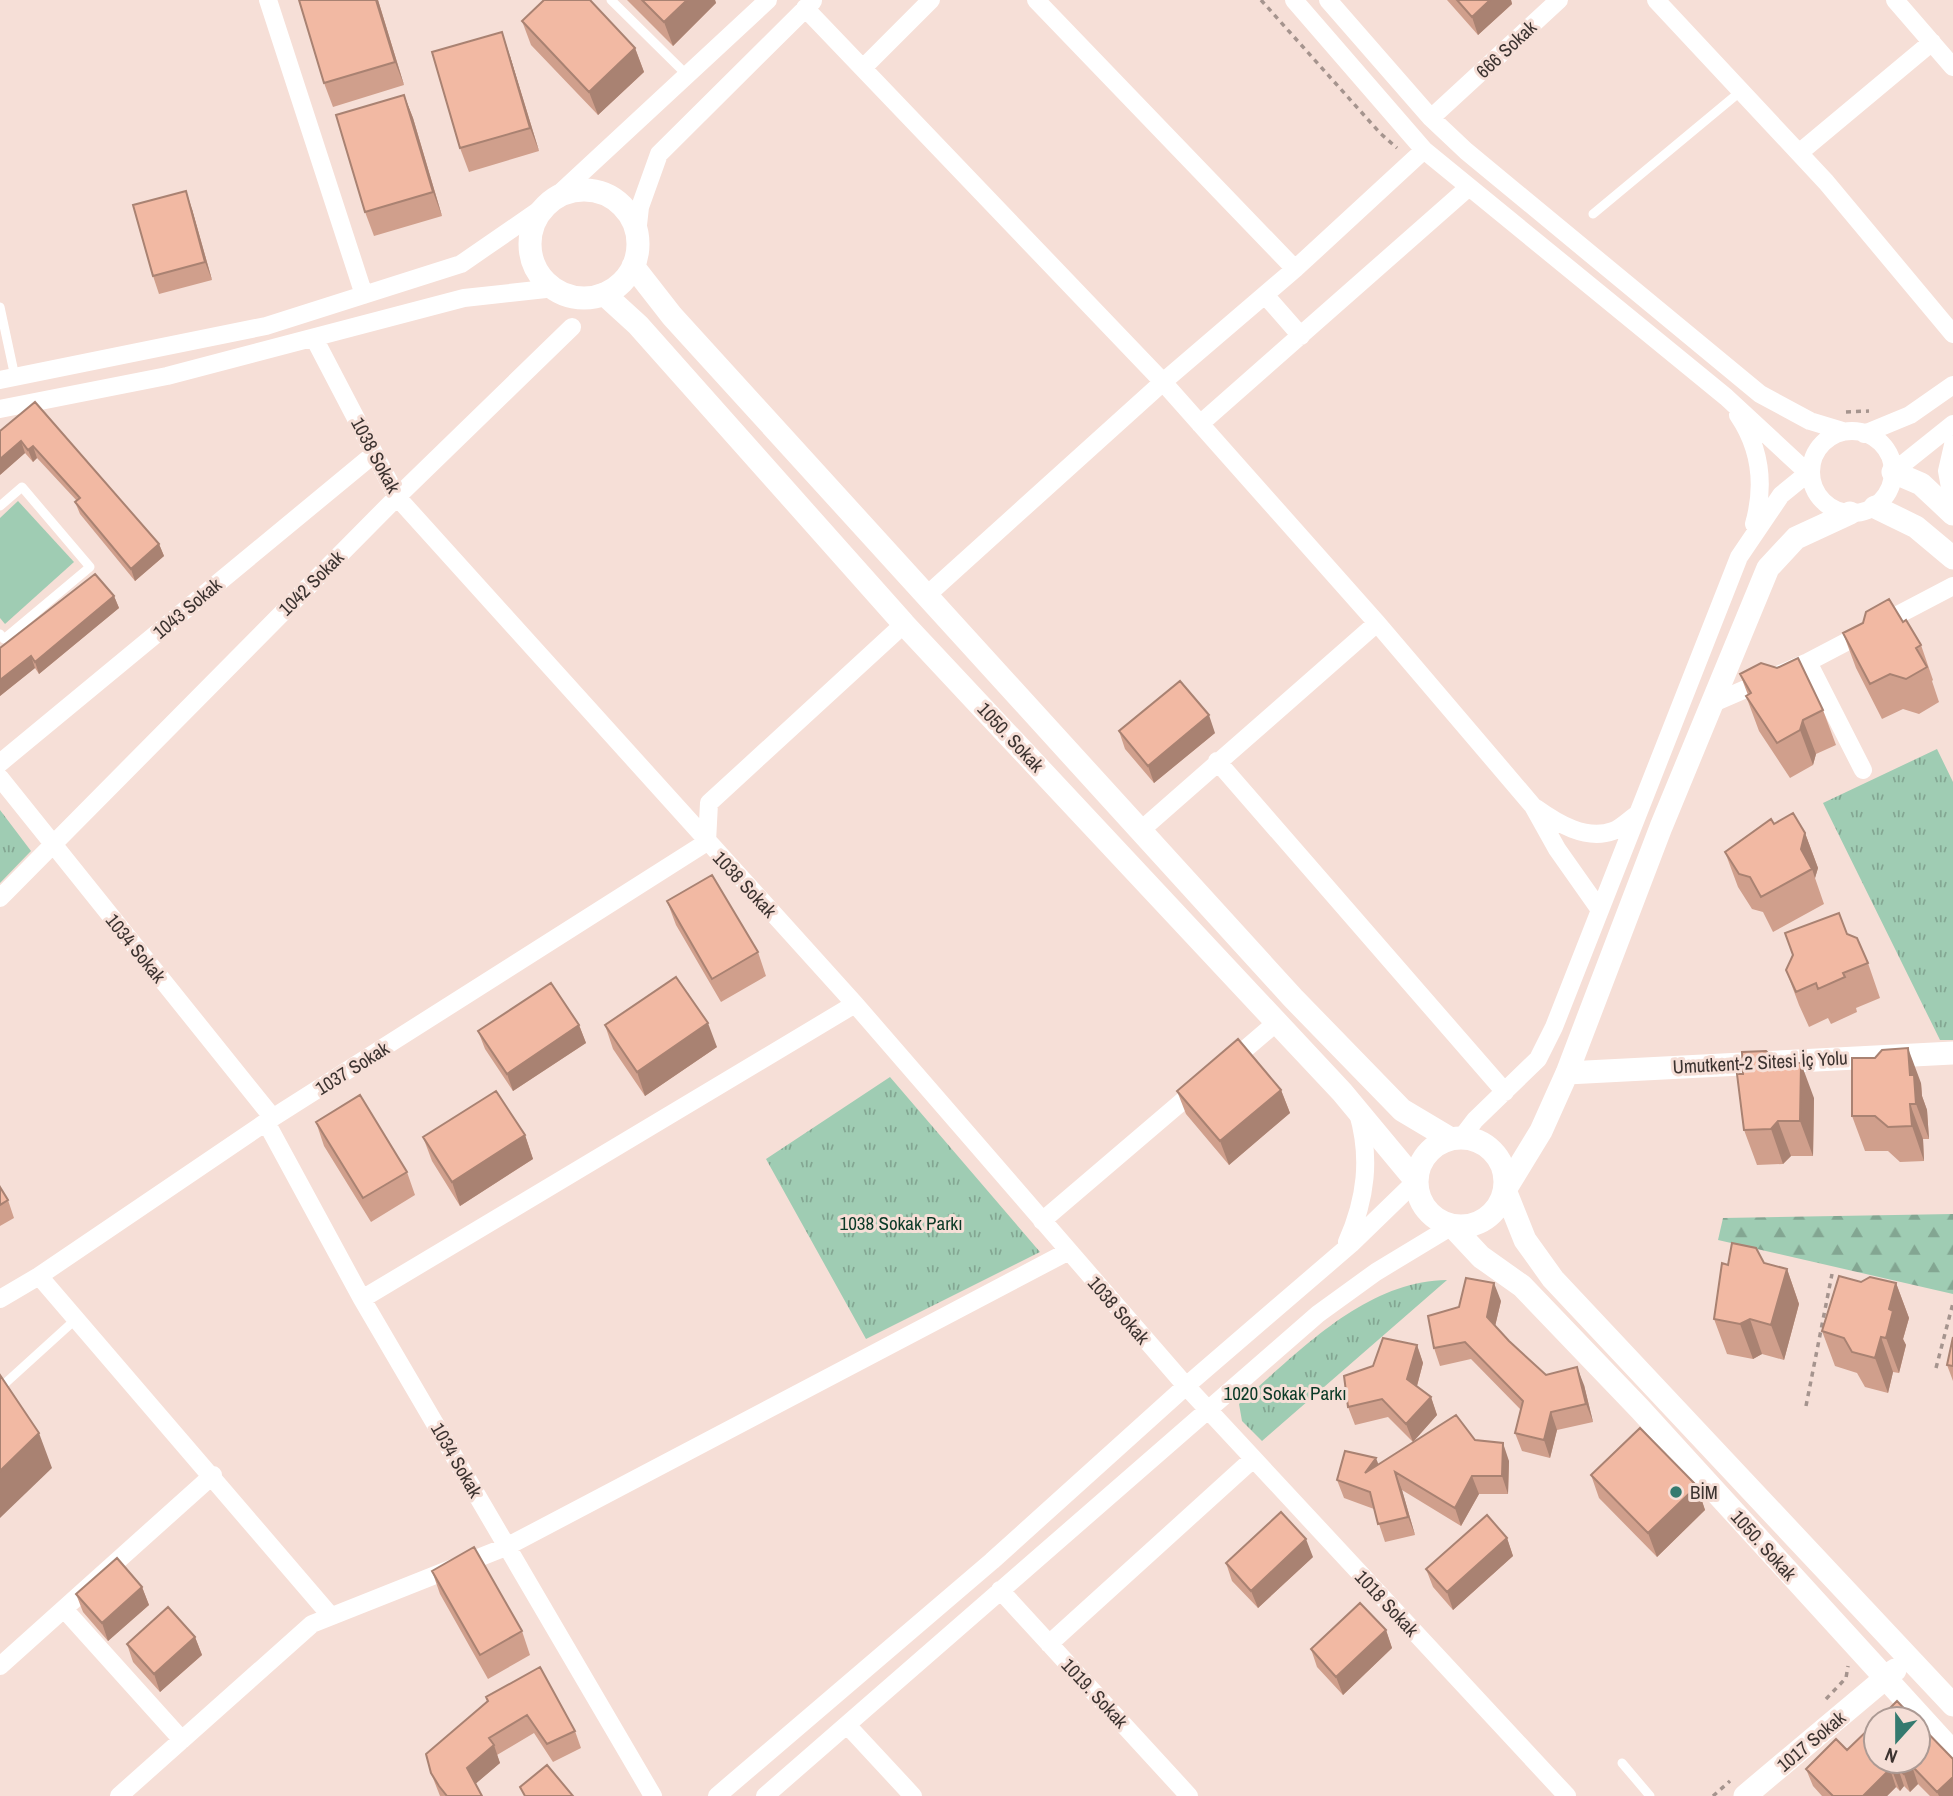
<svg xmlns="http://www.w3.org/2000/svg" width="1953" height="1796" viewBox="0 0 1953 1796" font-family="'Archivo Narrow',sans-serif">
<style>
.grass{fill:#9fccb3}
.forest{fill:url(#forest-firs)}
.park{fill:url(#park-tufts)}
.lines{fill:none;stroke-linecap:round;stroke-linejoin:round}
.path{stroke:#a5948e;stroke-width:3.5;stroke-dasharray:5 5;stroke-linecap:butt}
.service{stroke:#fff;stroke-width:9}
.minor{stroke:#fff;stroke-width:18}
.tertiary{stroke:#fff;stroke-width:23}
.wall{fill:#d09f8c}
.shaded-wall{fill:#a98272}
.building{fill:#f2b9a3;stroke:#a98272;stroke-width:2}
.poi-dot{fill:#357a6f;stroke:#f6dfd7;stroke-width:2.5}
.labels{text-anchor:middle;stroke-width:6;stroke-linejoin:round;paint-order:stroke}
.street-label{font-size:19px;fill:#3c3330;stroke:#f6dfd7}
.park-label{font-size:19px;fill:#0a3926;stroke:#f6dfd7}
.poi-label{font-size:19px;fill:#3c3330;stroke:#f6dfd7;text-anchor:start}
</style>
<defs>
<pattern id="forest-firs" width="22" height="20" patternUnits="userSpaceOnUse" patternTransform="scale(1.75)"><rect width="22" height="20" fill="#9fccb3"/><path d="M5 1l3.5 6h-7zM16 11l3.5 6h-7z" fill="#83a692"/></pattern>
<pattern id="park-tufts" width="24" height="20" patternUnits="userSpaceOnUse" patternTransform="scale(1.75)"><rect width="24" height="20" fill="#9fccb3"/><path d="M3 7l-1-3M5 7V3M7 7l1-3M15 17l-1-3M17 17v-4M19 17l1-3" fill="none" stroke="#83a692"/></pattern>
</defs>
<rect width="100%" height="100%" fill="#f6dfd7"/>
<path class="grass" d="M18,501l56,61 -69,62 -5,-6v-100z"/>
<path class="forest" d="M1953,1214v80l-235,-54 5,-22z"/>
<path class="park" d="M1937,749l16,33v258h-13l-117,-237z
M0,810l31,41 -31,32z
M890,1077l150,175 -174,87 -100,-180z
M1447,1280l-185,161 -20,-20 -3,-17c59,-51 125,-123 208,-124z"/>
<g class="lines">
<path class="path" d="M1261,0l119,133 17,15
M1846,412l23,-1
M1936,1368l17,-65
M1806,1406l26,-132
M1826,1699l20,-21 2,-12
M1713,1796l17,-15"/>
<path class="service" d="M611,0l76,75
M1593,214l148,-123
M0,307l15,70
M0,506l22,-19 68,80 -86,72 -4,-5
M0,1388l76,-69
M1622,1763l28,33"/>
<path class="minor" d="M268,0l96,295
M1036,0l259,269
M1294,0l130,150 302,247 82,76 -27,22 -42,62 -185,470 -16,32 -63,61 -13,17
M1328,0l103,118 35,33 294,243 50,27 33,10
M1656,0l170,182 127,152
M1895,0l58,67
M805,8l358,374 214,241 156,183 24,43 43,61
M863,68l68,-68
M1431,118l128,-118
M1799,153l133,-111
M637,234l3,-27 19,-53 154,-153
M1265,295l36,41
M314,338l83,159 458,507 331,382 381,410
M0,380l266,-54 195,-62 87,-60 220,-204
M0,409l167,-33 297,-78 91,-10
M1738,415c23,34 27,70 16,109
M1200,424l269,-237
M1811 472a41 41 0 1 1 82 0a41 41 0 1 1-82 0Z
M1864,434l46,-19 43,-30
M1953,445l-6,26 6,33
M1893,472l60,-48
M926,596l237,-214 132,-113 129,-119
M1808,662l55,108
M1711,704l97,-42 145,-76
M1217,761l288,331
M0,763l374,-309
M0,778l273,340
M1536,808c21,15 50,33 77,23 8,-3 16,-11 23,-16
M1140,831l237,-208
M707,842l2,-39 195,-179
M0,898l397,-401 175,-170
M1229,1063l48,-41
M266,1122l96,177 291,497
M1042,1221l157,-134
M1347,1242c19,-43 24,-84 11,-129
M39,1276l291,339
M0,1299l39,-23 227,-154 441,-280
M362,1299l493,-295
M1000,1590l189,206
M64,1609l118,131
M1049,1644l204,-185
M0,1666l213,-191
M848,1726l65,70
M119,1796l193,-172 196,-78 561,-295
M717,1796l275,-235 194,-175 165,-142 65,-63
M765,1796l553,-482 58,-42 76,-46"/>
<path class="tertiary" d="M530 244a54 54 0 1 1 108 0a54 54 0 1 1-108 0Z
M633,266l39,50 621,682 109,112 47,28
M604,294l34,31 266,299 438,468 74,89
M1893,472l28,12 32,30
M1875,507l41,20 37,31
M1850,513l-54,25 -28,30 -107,259 -94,246 -26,58 -36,59 20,50 28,39 400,426
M1567,1073l386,-20
M1417 1182a44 44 0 1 1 88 0a44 44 0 1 1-88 0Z
M1452,1226l29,31 41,29 118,123 313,343
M1745,1796l150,-126"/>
</g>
<path class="wall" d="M299,0h79l26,85 -71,22 -9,-24z
M627,0h88l1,3 -43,43z
M1447,0h64l1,4 -34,31z
M522,21l113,27 9,24 -46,43 -67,-70z
M510,56l29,95 -70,21 -9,-24z
M404,95l9,23 29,98 -68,20 -9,-24z
M192,209l20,71 -53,14 -6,-18z
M35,402l124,142 5,12 -29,25 -55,-67 -5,-12 2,-1 -40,-43 -4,4 -8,-9 -25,22z
M114,596l5,12 -80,66 -4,-6 -35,28v-48z
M1903,622l18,23 12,35 -1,1 7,21 -20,12 -16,-5 -21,10 -26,-51 -13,-35z
M1740,674l83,36 13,35 -20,9 -3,11 -23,13 -31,-47 -13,-35 2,-1z
M1119,731l96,2 -61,50 -29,-34z
M1774,824l31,9 13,35 -3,10 9,26 -51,28 -10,-20 -11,-3 -14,-22 -13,-35z
M667,901l91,51 8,24 -45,26 -45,-77z
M1847,934l21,29 12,35 -24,10 1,4 -26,12 -3,-6 -19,9 -10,-22 -13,-35z
M579,1025l7,18 -73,48 -28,-42 -7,-18z
M605,1025l112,22 -72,49 -32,-47z
M1921,1083l1,13 5,14 2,29h-6l1,22 -24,1 -12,-11h-23l-13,-35z
M1281,1090l9,23 -61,52 -43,-51 -9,-23z
M1814,1098l-1,58h-22l-8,8 -26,1 -13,-35z
M316,1122l91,50 8,23 -44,27 -47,-76z
M525,1135l8,24 -73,47 -28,-45 -9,-24z
M0,1187l8,13 6,18 -14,8z
M1764,1263l23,6 12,35 -15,56 -22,-6 -9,5 -26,-5 -13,-35 14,-54z
M1861,1282l35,1 13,35 -6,21 3,6 -7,28 -6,-1 -5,21 -23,-6 -8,-14 -22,-7 -13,-35z
M1501,1301l-6,25 14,15 37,34 38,10 9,37 -36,8 -7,28 -28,-7 -7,-18 6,-23 -50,-51 -31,7 -6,-18z
M1953,1337v44l-6,-16z
M1417,1345l6,18 -6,23 14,11 6,18 -24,27 -25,-25 -33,8 -7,-18 25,-41z
M1475,1440l34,21 -1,33h-29l-18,32 -59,-36 13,45 -30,7 -11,-33 -30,-11 -7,-18 42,-16z
M1591,1475l106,11 8,24 -48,47 -58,-59z
M1507,1538l6,18 -60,54 -20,-23 -7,-18z
M1313,1557l-55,51 -26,-27 -6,-18z
M432,1571l90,60 8,24 -42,24 -48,-85z
M142,1587l7,18 -41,36 -25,-29 -7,-18z
M1386,1630l6,18 -49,47 -26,-28 -6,-18z
M195,1637l7,18 -42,37 -27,-30 -6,-18z
M486,1697l89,34 6,17 -28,14 -19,-29 -37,22 3,8 -25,21 7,12h-42l-9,-23 56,-71z
M1847,1750l71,11 35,35h-23l-12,-12 -8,8 -6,-6 -4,5 -4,-4 -9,9h-65l-9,-10 -7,-17z"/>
<path class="shaded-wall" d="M376,0h2l26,85 -9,-23z
M687,0h28l1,3 -43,43 -9,-24z
M1490,0h21l1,4 -34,31 -6,-18z
M502,32l8,24 29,95 -9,-23z
M635,48l9,24 -46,43 -9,-23z
M404,95l9,23 29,98 -9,-24z
M186,191l6,18 20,71 -7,-18z
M21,441l4,12 -25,22v-16z
M33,446l4,12 -4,4 -5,-12z
M159,544l5,12 -29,25 -4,-12z
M114,596l5,12 -80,66 -4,-12z
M31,656l4,12 -35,28v-16z
M1209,715l6,18 -61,50 -6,-17z
M1803,720l13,34 -3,11 -13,-35z
M1805,833l13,35 -3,10 -3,-9 -11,-20z
M708,1023l9,24 -72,49 -8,-24z
M579,1025l7,18 -73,48 -6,-17z
M1908,1048l13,35 1,13 5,14 2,29 -13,-35 -6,-29z
M1801,1063l13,35 -1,58 -13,-35z
M1281,1090l9,23 -61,52 -9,-24z
M1910,1104l13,35 1,22 -12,-35z
M1778,1121l13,35 -8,8 -12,-35z
M525,1135l8,24 -73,47 -8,-24z
M1787,1269l12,35 -15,56 -13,-35z
M1494,1283l7,18 -8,34 -6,-18z
M1896,1283l13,35 -6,21 3,6 -7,28 -13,-35 3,-29z
M1750,1319l12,35 -9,5 -13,-35z
M1881,1337l12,35 -5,21 -13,-35z
M1417,1345l6,18 -9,34 -7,-18z
M1577,1367l7,18 9,37 -7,-18z
M1431,1397l6,18 -24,27 -7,-18z
M1551,1412l6,18 -7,28 -6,-18z
M39,1433l13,35 -52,50v-47z
M1503,1443l6,18 -1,33 -6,-18z
M1376,1458l7,18 -18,-3z
M1395,1472l7,18 13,45 -7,-18z
M1472,1476l7,18 -18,32 -6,-18z
M1697,1486l8,24 -48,47 -9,-24z
M1507,1538l6,18 -60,54 -6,-18z
M1306,1539l7,18 -55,51 -7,-17z
M142,1587l7,18 -41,36 -6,-18z
M1386,1630l6,18 -49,47 -7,-18z
M195,1637l7,18 -42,37 -6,-18z
M494,1745l6,18 -27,23 -6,-18z
M1912,1766l6,18 -8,8 -6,-18z
M1898,1768l6,18 -4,5 -7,-18z
M1890,1769l6,18 -9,9h-24z
M1953,1777v19h-14l-2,-4z"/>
<path class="building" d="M299,0h77l19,62 -71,21z
M544,0h46l45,48 -46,44 -67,-71z
M642,0h45l-23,22z
M1457,0h33l-18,17z
M502,32l28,96 -70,20 -28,-96z
M404,95l29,97 -68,20 -29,-97z
M186,191l19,71 -52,14 -20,-71z
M35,402l124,142 -28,25 -56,-67 5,-4 -47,-52 -5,4 -7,-9 -21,18v-28z
M95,574l19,22 -79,66 -4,-6 -31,24v-32z
M1889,599l14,23 3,-2 15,25 -5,3 11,19 -21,12 -16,-5 -20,10 -27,-51 20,-10 3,-11z
M1798,658l25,52 -20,10 -3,10 -23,13 -31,-47 5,-3 -11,-19 21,-11 16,5z
M1180,681l29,34 -61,51 -29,-35z
M1793,813l12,20 -4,16 11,20 -51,28 -11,-20 -11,-3 -14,-22 46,-33 3,5z
M712,875l46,77 -46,27 -45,-78z
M1839,913l8,21 10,4 11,25 -25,10 2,4 -27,12 -2,-6 -20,9 -10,-22 7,-15 -8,-22z
M676,977l32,46 -71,49 -32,-47z
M551,983l28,42 -72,49 -29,-43z
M1238,1039l43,51 -61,51 -43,-50z
M1908,1048l2,27h4l2,29h-6l2,22 -24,1 -13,-11h-23v-58h23l7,-8z
M1766,1051l12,12h23l-1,58h-22l-7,8 -27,1 -7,-56h6l-1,-22z
M496,1091l29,44 -73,47 -29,-45z
M360,1095l47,77 -44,26 -47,-76z
M0,1187l8,13 -8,5z
M1732,1243l24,5 8,15 23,6 -16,56 -21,-6 -10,5 -26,-5 8,-56 6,2z
M1839,1276l22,6 9,-5 26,6 -7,26 4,2 -7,27 -5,-1 -6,21 -23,-6 -8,-14 -22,-7z
M1466,1278l28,5 -7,34 22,24 37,34 31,-8 9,37 -35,8 -7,28 -29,-7 8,-32 -58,-59 -31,6 -6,-32 31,-9z
M1953,1337v29l-6,-1z
M1383,1338l34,7 -10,34 24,18 -25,27 -24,-25 -34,8 -4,-31 29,-10z
M0,1375l39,58 -39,38z
M1456,1415l19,25 28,3 -1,33h-30l-17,32 -60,-36 13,45 -30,7 -8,-32 -33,-12 8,-29 31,7 -11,15z
M1640,1428l57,58 -49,47 -57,-58z
M1281,1512l25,27 -55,52 -25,-28z
M1487,1515l20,23 -60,54 -21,-23z
M474,1547l48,84 -42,24 -48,-84z
M117,1558l25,29 -40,36 -26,-29z
M1360,1603l26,27 -50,47 -25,-28z
M168,1607l27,30 -41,37 -27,-30z
M540,1667l35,64 -28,13 -20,-29 -38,23 5,7 -27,23 15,28h-35l-8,-10 -8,-13 -5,-19 62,-53 -2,-4z
M1897,1701l17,18h-35z
M1876,1722v39h42v-38l35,36v18l-16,15 -25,-26 -8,8 -6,-6 -5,5 -3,-4 -27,27h-30l-27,-27 30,-30 11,11z
M547,1765l26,31h-48l-5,-9z"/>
<circle class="poi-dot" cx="1676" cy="1492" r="7"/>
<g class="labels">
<g class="street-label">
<text transform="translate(1506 49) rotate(-43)" y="7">666 Sokak</text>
<text transform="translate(376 455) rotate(62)" y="7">1038 Sokak</text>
<text transform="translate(311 583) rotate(-45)" y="7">1042 Sokak</text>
<text transform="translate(187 608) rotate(-40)" y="7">1043 Sokak</text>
<text transform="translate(1011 737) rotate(47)" y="7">1050. Sokak</text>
<text transform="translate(745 884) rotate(47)" y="7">1038 Sokak</text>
<text transform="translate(136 948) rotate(51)" y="7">1034 Sokak</text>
<text transform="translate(1760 1062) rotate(-3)" y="7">Umutkent-2 Sitesi İç Yolu</text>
<text transform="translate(352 1068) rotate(-32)" y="7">1037 Sokak</text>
<text transform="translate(1119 1310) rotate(49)" y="7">1038 Sokak</text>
<text transform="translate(457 1460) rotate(60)" y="7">1034 Sokak</text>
<text transform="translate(1764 1545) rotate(48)" y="7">1050. Sokak</text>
<text transform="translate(1387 1603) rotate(47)" y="7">1018 Sokak</text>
<text transform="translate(1095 1693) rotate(47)" y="7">1019. Sokak</text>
<text transform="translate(1811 1741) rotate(-40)" y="7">1017 Sokak</text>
</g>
<g class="park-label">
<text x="901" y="1230">1038 Sokak Parkı</text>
<text x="1285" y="1400">1020 Sokak Parkı</text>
</g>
<g class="poi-label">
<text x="1690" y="1499">BİM</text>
</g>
</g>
<g transform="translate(1897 1740) rotate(201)"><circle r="33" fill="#f6dfd7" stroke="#ac9a94" stroke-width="2"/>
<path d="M0-5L12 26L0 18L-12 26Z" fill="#357a6f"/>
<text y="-10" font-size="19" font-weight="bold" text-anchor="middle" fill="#3c3330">N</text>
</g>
</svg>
